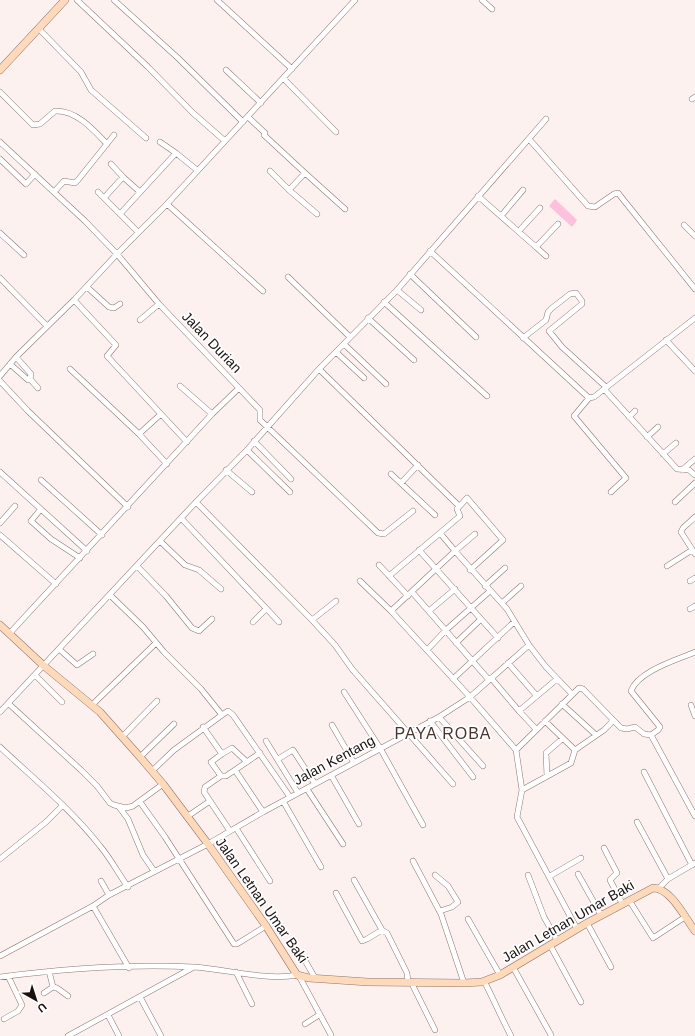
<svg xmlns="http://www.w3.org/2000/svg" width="695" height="1036" viewBox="0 0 695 1036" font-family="Helvetica,sans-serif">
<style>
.water{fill:#fdc1dd}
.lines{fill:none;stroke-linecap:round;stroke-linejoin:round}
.street-casing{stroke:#8d7671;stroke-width:6}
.secondary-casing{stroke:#8d7671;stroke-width:8}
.street{stroke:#fff;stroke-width:5}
.secondary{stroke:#fedabb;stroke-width:7}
.labels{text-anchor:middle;stroke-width:3.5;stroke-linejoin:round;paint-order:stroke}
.street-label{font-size:14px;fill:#1a110f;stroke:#fff}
.quarter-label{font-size:16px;letter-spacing:1px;fill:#493430;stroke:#fff}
</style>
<rect width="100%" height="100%" fill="#fcf1ee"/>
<path class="water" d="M555,199l22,21 -5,7 -23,-21z"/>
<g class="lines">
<defs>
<path id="street" d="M77,0l71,67 45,46 32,28
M114,0l64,58 65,64
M217,0l75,69
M482,0l10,9
M39,29l42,43 10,18 55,48
M226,70l35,33
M284,79l52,53
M0,92l33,33 7,-1 15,-13c21,-1 38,18 52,33
M692,99l3,-2
M248,117l17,16 -1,2 41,38 -16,17 28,24
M529,139l59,67 7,1 19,-13 4,-1 77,96
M0,142l85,79 32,33 42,50 80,84 -27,26 -203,220
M160,142l16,11
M0,159l26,25 9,-10
M111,164l12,13
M270,171l19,19
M305,173l40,36
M54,192l10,-11 11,2 3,-3 36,-45
M98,192l40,40
M478,196l58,51 22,-23
M104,198l19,-21 17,15
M167,204l96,87
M120,214l56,-61 21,17
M501,216l22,-26
M684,225l11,11
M519,231l21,-23
M0,233l24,22
M536,247l10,9
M430,251l159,147 5,-1 101,-79
M410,274l66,63
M288,277l62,60
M0,278l47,48
M87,287l22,20 5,1 6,-4
M397,290l24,20
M74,300l42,45 -9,11 80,86
M384,302l103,94
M368,318l46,42
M140,320l19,-16
M523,338l23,-18 2,-8 4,-4 18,-14 6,-1 6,8v3l-33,27 13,16 44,40
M666,340l29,31
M344,344l42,40
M336,352l28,26
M16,357l15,17 -1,5
M10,364l18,16 2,-1 8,9
M70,369l69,65 22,-20
M319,369l139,136
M0,376l16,-19 58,-57 43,-46 50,-50 188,-204
M0,381l28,30 100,96
M180,386l32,28
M239,388l21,22v10l118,113 6,1 29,-23
M604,389l73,80 12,1 6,5
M589,398l-15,18 52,62 -15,14
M629,417l6,-6
M139,434l28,30
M647,437l11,-10
M254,441l37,38
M247,450l43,42
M663,454l13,-11
M226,470l26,22
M682,470l13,-11
M0,472l87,79
M391,474l44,41
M41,480l61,55
M401,483l17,-18
M196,502l116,118 23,25 17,24 101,115
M675,502l20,-19
M41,509l-10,12 20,18 29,19
M695,517l-12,11 -2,4 14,22
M181,518l98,104
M0,523l15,-17
M0,535l56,49
M160,541l25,24 14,5 22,19
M419,550l79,88
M379,565l29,31
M137,566l29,30 26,32 7,3 13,-12
M667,566l25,-16
M470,570l33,-30 -36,-42 -10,11 3,7 -20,17 15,18 20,-17
M389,576l51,-43
M360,581l31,30
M690,581l5,-3
M485,586l20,-18
M412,592l77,88
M110,595l33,32 21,25 37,37 21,26 6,-4 5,4 57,82
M502,603l19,-17
M690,609l5,-3
M429,611l26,-22
M312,620l24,-19
M253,622l13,-13
M456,643l25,-24
M59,649l18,16 16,-11
M427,650l19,-20 44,-39
M508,663l28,32
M36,676l26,26
M491,678l28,33
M453,679l61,-57
M344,692l36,56 43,77
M572,694l-26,-27 -17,-22 -22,-36 -52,-58 -64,60 79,86 46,53 6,40 -5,27 60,112
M9,704l72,66 16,16 13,17 4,2 12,3 7,-2 30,-22
M562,704l34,31
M92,705l64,-62
M691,705l4,11
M0,712l196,-210 51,-52 72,-81 78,-79 149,-171
M439,717l44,49
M430,721l43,56
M545,721l30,29
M332,725l22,38
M203,727l19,27 -11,8 10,14
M536,729l-17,-18 38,-32
M651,735l44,81
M122,737l35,-36
M266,741l32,52
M0,747c34,32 71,62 100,99 11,13 18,27 28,41
M516,750l63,-62 4,1 38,39 6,1 8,-2 9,7 7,1 7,-5 2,-3 -29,-36c7,-20 46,-31 64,-39
M222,754l10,-6 15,14
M140,757l34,-33
M278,759l15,-9 22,34
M235,770l25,-17
M152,771l22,-21 48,-35
M644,772l48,93
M331,775l28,49
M547,776l-1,-23 16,-14
M307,789l36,55
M522,790l49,-27 4,-13 29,-20 9,-9
M283,801l38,66
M140,802l25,35 69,107h3l29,-18
M119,807l9,12 15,36 11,16
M188,816l22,-15
M637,822l31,57
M236,828l34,53
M230,831l-26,-39 1,-5 16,-11h5l9,-6 28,42
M604,848l13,25 -7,7 12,23
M0,859l46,-37 17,-17
M413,861l28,53 23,69
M578,874l23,41
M435,875l13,11 10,16 -6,5 -12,4
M528,875l16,42 13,23
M550,876l31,-18
M354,880l28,50 5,3 20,40 1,9
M101,881l8,14
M659,888l9,-9 27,-16
M336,893l26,48 5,-2 15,-9
M629,900l24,38 32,-21
M93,906l36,62
M468,919l32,56
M587,923l24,44
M550,945l31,57
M0,956l93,-50 16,-11 99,-51 55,-32 176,-95 31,-20 59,-52
M303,957l12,21
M513,967l38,68
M236,972l16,32
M299,976l32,59
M0,977c61,-8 133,-13 194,-10 31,2 73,14 103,8
M484,981c10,19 17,36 27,55
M411,982l24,48
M53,987l4,1 11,8
M44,993l9,-6 -4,-16
M140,997l21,39
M108,1015l11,21
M4,1019l14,-8 4,-6 -14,-29
M305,1024l14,-9
M68,1036l124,-68"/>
<path id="secondary" d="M0,70l65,-70
M0,625l44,41 56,46 40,45 23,27 45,60 58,82 31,49 12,3 59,4 96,1 18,-1 18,-7 87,-52 66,-35c18,0 32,30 42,43"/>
</defs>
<use href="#street" class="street-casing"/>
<use href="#secondary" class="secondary-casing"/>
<use href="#street" class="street"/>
<use href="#secondary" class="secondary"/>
</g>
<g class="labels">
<g class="street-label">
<text transform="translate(212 342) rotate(46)" y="5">Jalan Durian</text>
<text transform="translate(334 760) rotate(-28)" y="5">Jalan Kentang</text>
<text transform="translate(262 900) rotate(55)" y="5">Jalan Letnan Umar Baki</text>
<text transform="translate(568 921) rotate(-30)" y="5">Jalan Letnan Umar Baki</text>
</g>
<g class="quarter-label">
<text x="443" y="739">PAYA ROBA</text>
</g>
</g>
<g transform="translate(36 1000) rotate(141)" stroke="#ffffff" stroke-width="3" paint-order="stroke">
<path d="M0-3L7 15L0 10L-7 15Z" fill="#1a110f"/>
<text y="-6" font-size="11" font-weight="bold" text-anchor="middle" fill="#1a110f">U</text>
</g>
</svg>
